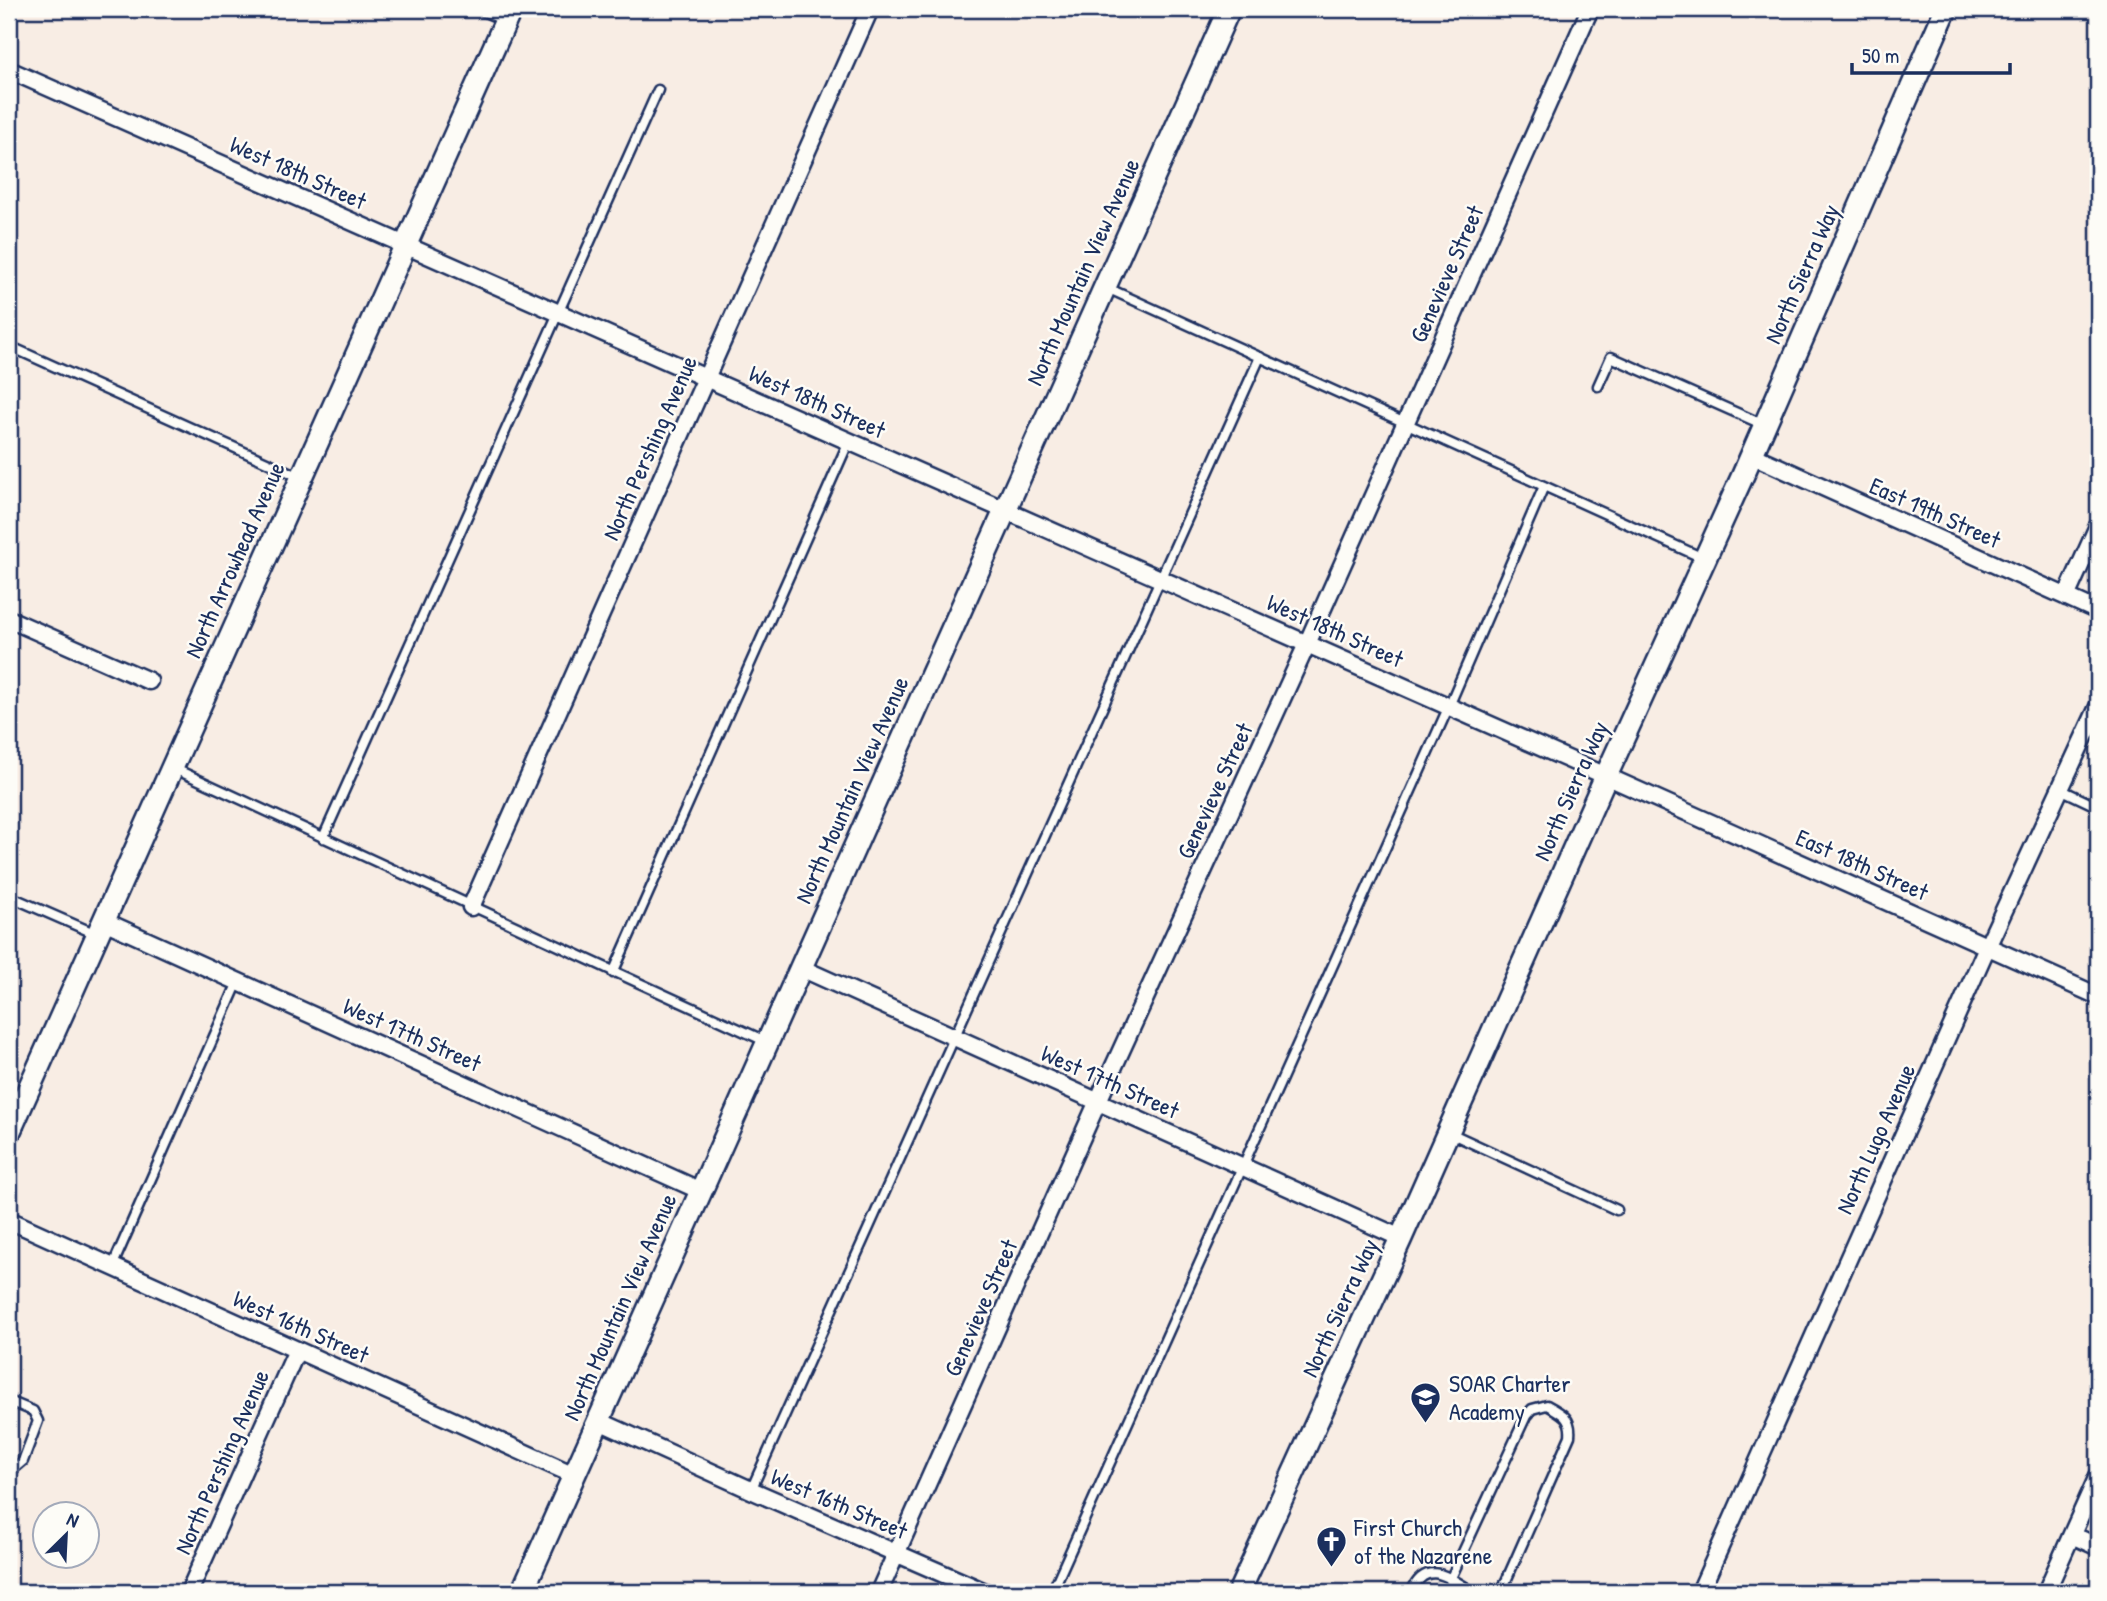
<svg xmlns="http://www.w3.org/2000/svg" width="2107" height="1601" viewBox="0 0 2107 1601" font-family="'Patrick Hand',sans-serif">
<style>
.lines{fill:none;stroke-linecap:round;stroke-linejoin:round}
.service-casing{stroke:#1b2f5e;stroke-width:13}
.minor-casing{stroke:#1b2f5e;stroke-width:21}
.tertiary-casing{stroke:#1b2f5e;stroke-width:26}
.service{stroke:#fdfcf7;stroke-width:8}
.minor{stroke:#fdfcf7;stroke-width:16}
.tertiary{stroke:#fdfcf7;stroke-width:21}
.labels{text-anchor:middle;stroke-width:5;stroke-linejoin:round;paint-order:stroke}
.street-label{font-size:24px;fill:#1b2f5e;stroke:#fdfcf7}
.poi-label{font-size:24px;fill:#1b2f5e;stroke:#fdfcf7;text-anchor:start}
</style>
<rect width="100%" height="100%" fill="#f8ede4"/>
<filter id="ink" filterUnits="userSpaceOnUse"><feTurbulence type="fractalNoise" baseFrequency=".0143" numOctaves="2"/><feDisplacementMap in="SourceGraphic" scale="14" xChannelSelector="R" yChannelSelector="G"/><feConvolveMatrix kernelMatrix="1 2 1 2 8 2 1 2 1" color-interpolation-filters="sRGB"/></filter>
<g filter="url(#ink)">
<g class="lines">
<defs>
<path id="service" d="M478,9l25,11
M1105,287l600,272
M9,346l291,131
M1598,386l13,-29 153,68
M173,768l592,273
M2060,789l38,18
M323,838l335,-748
M9,896l87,38
M613,973l236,-532
M1448,1132l169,78
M112,1267l126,-285
M9,1401l24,10 5,10 -15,40 -14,12
M751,1490l509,-1133
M1450,1580l76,-164 6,-7 15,-4c15,8 25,13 23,31l-68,154 -5,2
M1052,1592l397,-886 95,-220
M1411,1592c16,-35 39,-13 63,0"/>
<path id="minor" d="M9,70l1597,706 492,220
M1752,455l346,156
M2066,597l32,-71
M9,619l140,62
M471,907l399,-898
M104,921l597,270
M801,968l600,270
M9,1220l565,255
M599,1421l152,69 234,102
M2072,1535l26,12
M189,1592l108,-242
M879,1592l219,-491 209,-457 283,-635
M1700,1592l287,-645 111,-240
M2046,1592l52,-116"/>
<path id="tertiary" d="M9,1133l502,-1124
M522,1592l707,-1583
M1239,1592l162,-354 205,-462 137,-301 203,-466"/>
</defs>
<use href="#service" class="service-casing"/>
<use href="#minor" class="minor-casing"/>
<use href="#tertiary" class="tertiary-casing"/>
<use href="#service" class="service"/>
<use href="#minor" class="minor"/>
<use href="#tertiary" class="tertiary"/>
</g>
</g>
<defs>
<symbol id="school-pin" viewBox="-11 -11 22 30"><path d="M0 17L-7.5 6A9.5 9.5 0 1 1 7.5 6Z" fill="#1b2f5e" stroke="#fdfcf7"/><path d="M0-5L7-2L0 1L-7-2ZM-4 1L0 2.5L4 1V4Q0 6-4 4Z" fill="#fff"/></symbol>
<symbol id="church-pin" viewBox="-11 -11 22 30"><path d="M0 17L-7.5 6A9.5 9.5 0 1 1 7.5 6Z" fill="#1b2f5e" stroke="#fdfcf7"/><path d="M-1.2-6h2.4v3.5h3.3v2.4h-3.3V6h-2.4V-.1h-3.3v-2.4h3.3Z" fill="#fff"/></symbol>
</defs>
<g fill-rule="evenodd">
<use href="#school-pin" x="1408" y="1380" width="35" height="47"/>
<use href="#church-pin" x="1314" y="1524" width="35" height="47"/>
</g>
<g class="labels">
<g class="street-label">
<text transform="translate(298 173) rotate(24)" y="8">West 18th Street</text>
<text transform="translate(1083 272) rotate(-66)" y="8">North Mountain View Avenue</text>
<text transform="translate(1447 274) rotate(-66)" y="8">Genevieve Street</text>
<text transform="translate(1802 274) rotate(-66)" y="8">North Sierra Way</text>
<text transform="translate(817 402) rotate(24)" y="8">West 18th Street</text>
<text transform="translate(650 448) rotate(-66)" y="8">North Pershing Avenue</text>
<text transform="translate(1935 513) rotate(24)" y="8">East 19th Street</text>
<text transform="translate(235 560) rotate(-66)" y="8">North Arrowhead Avenue</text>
<text transform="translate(1335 631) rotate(24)" y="8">West 18th Street</text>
<text transform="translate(852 790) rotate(-66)" y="8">North Mountain View Avenue</text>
<text transform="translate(1215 791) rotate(-65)" y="8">Genevieve Street</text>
<text transform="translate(1571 791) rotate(-66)" y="8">North Sierra Way</text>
<text transform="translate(1862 865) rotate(24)" y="8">East 18th Street</text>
<text transform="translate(412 1035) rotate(24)" y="8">West 17th Street</text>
<text transform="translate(1110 1082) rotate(24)" y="8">West 17th Street</text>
<text transform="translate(1876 1139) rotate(-66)" y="8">North Lugo Avenue</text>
<text transform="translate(620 1307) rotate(-66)" y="8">North Mountain View Avenue</text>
<text transform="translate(981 1308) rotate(-66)" y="8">Genevieve Street</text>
<text transform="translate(1340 1308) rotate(-65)" y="8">North Sierra Way</text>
<text transform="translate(301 1327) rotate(24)" y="8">West 16th Street</text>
<text transform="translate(222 1462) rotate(-66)" y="8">North Pershing Avenue</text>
<text transform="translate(839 1504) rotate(23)" y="8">West 16th Street</text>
</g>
<g class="poi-label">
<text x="1449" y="1392">SOAR Charter<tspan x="1449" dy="28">Academy</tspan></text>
<text x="1354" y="1536">First Church<tspan x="1354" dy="28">of the Nazarene</tspan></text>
</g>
</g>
<rect width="2107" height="1601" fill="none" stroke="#fdfcf7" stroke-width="35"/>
<rect x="18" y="18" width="2072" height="1566" fill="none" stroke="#1b2f5e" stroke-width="2.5" filter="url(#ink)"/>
<g transform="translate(66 1535) rotate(24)"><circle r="33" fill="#fdfcf7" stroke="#a3aaba" stroke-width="2"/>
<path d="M0-5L12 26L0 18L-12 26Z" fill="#1b2f5e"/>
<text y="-10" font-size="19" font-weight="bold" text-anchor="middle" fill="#1b2f5e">N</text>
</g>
<path d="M1852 63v10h158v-10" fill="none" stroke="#1b2f5e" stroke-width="3.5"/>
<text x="1862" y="63" font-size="21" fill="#1b2f5e" stroke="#fdfcf7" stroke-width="5" paint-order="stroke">50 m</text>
</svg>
